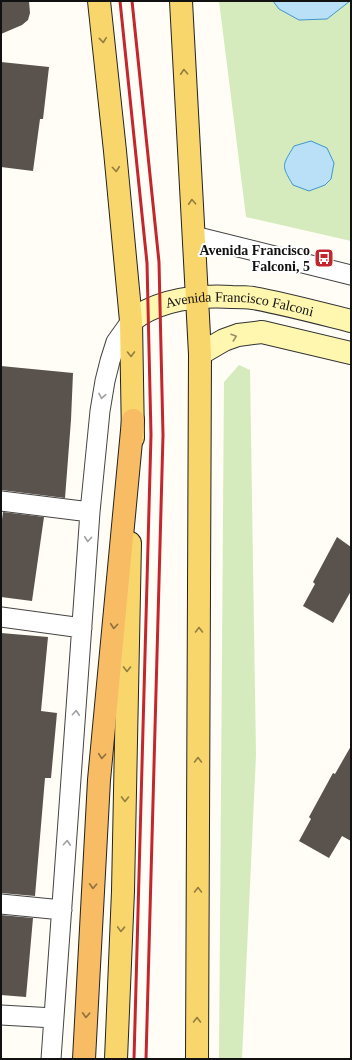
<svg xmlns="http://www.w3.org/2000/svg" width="352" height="1060" viewBox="0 0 352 1060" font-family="'Times New Roman',serif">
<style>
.green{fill:#d5ebbd}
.water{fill:#b9e0f7;stroke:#3f96cf}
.building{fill:#5a524d}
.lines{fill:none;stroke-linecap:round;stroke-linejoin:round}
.minor-casing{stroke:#444;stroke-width:21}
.secondary-casing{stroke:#333;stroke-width:24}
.primary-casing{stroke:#222;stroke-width:24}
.trunk-casing{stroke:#222;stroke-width:24}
.minor{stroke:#fff;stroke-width:19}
.secondary{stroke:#fff6b0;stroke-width:22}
.primary{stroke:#f9d66b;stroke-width:22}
.trunk{stroke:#f7bc64;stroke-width:22}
.rail{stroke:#c4262e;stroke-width:3}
.oneway{stroke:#917d42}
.oneway2{stroke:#948f68}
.oneway3{stroke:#a0a0a0}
.oneway4{stroke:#906f3f}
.labels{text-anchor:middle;stroke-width:4;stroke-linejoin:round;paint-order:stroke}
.poi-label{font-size:14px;font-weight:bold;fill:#111;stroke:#fff;text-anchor:end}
.street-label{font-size:14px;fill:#111;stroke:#fff}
</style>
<rect width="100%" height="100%" fill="#fffdf5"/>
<path class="green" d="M219,1h132v240l-105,-24z
M239,365l11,5 6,385 -14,304h-23l5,-677z"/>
<path class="water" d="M273,1h77l-23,18 -28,1 -20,-11z
M311,141l16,7 7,15 -3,16 -6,6 -16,6 -16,-6c-12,-20 -11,-19 1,-39z"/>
<path class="building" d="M1,1h28l1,12 -2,7 -6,5 -21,9z
M1,62l48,5 -6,52h-3l-7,52 -32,-4z
M1,366l72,7 -2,47 -6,78 -64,-8z
M3,512l41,5 -12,84 -31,-4v-70z
M337,537l14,10v44l-18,32 -30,-17 12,-22 -2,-2z
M1,633l47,4 -7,74 16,2 -6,65h-6l-10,118 -34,-3z
M351,746v95l-9,-5 -13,22 -30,-17 12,-22 -2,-2 24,-44 2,1z
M1,915l32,3 -7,79 -25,-2z"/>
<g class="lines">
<defs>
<path id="minor" d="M194,236l157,39
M1,501l89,11
M1,617l81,11
M1,904l61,6
M1,1015l53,3
M51,1059l39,-547 10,-101 5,-30 5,-20 6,-19 15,-21"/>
<g id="secondary">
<path id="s1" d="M131,321c28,-22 66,-26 101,-24 7,0 14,0 21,1 33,6 66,15 98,23"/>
<path d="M200,354l24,-14 14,-5 24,-3 89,21"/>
</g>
<path id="primary" d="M99,1l16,150 16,170 2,117
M181,1l19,353 -3,705
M116,1059l7,-168 7,-348"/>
<path id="trunk" d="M84,1059l15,-279 34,-360"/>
</defs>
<use href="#minor" class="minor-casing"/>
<use href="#secondary" class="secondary-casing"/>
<use href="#primary" class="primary-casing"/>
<use href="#trunk" class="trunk-casing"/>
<use href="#minor" class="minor"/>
<use href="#secondary" class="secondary"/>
<use href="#primary" class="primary"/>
<use href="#trunk" class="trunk"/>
<path class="rail" d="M120,1l27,262 4,172 -17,624
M132,1l27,261 4,173 -17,624"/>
</g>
<defs><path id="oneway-chevron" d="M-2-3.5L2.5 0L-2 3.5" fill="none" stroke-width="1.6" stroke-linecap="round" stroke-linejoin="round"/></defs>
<g class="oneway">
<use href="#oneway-chevron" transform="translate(103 40) rotate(84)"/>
<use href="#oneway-chevron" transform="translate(184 72) rotate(-93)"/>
<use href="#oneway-chevron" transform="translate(116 169) rotate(85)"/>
<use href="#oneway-chevron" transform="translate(192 202) rotate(-93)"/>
<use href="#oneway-chevron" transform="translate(131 354) rotate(89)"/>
<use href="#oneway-chevron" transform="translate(199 630) rotate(-90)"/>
<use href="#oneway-chevron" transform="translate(127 669) rotate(91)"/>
<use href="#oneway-chevron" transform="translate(198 760) rotate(-90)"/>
<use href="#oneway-chevron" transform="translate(125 799) rotate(91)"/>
<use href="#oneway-chevron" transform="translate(198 890) rotate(-90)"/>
<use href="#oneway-chevron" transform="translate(121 929) rotate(92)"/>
<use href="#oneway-chevron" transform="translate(197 1020) rotate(-90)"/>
</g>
<use class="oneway2" href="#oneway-chevron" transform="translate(234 337) rotate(-19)"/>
<g class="oneway3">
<use href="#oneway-chevron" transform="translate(102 396) rotate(100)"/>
<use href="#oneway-chevron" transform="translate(88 539) rotate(94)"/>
<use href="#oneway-chevron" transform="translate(76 713) rotate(-86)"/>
<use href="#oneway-chevron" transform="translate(67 843) rotate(-86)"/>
</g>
<g class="oneway4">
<use href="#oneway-chevron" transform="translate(114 626) rotate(95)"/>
<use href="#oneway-chevron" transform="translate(102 756) rotate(95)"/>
<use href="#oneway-chevron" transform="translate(93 886) rotate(93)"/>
<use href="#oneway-chevron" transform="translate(86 1015) rotate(93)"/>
</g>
<defs>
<symbol id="bus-square" viewBox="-11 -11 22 22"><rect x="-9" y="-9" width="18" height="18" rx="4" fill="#c4262e" stroke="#fff"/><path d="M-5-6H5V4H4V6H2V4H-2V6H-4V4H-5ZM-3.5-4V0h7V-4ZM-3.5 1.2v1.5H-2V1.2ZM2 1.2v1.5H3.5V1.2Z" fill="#fff"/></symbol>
</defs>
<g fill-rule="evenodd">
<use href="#bus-square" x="313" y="247" width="22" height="22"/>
</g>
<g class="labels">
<g class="poi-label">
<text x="310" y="255">Avenida Francisco<tspan x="310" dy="16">Falconi, 5</tspan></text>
</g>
<g class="street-label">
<text dy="5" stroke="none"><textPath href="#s1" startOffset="114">Avenida Francisco Falconi</textPath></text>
</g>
</g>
<rect width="352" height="1060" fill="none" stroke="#111111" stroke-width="4"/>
</svg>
